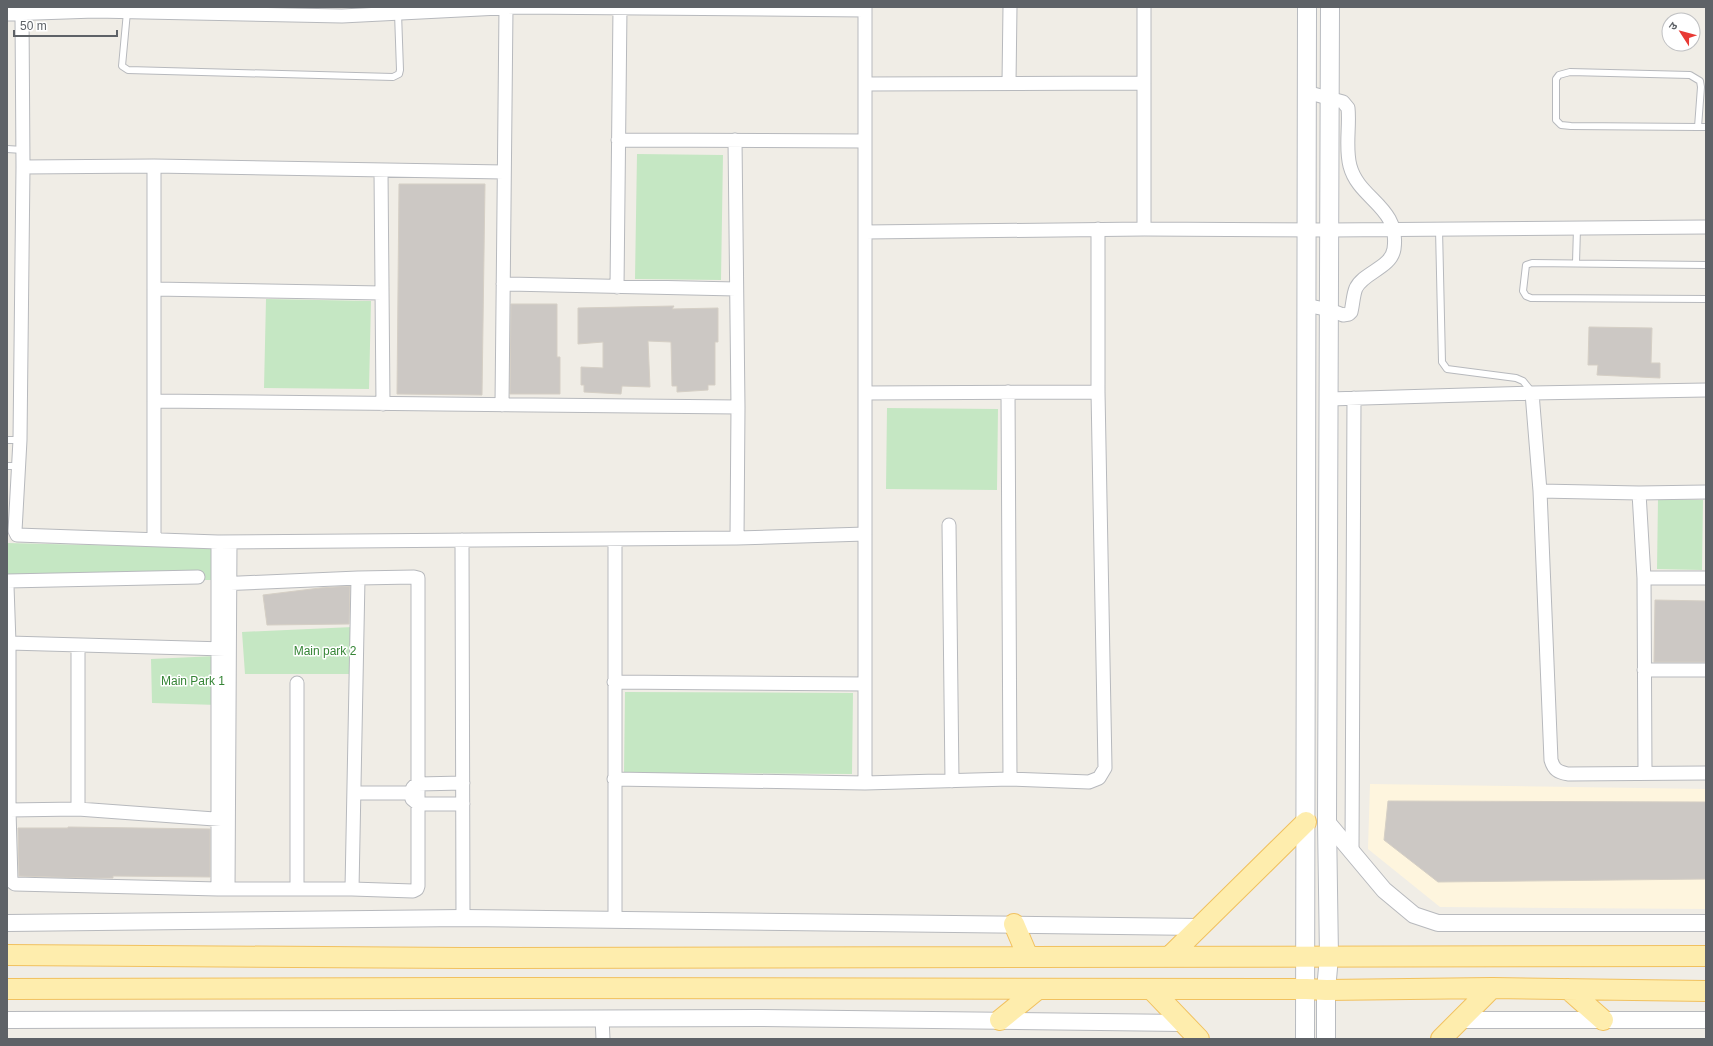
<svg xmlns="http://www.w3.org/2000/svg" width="1713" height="1046" viewBox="0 0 1713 1046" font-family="Helvetica,'Noto Sans Devanagari',sans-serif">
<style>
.commercial{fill:#fef5de}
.green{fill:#c5e7c3}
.building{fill:#ccc8c4;stroke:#d5cfc5}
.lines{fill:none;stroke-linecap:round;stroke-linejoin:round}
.service-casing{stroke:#b7b9bd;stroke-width:8}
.minor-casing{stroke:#b7b9bd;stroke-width:15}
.tertiary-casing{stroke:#b7b9bd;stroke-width:18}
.secondary-casing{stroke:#b8bbc0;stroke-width:20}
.primary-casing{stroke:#f1c15f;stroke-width:22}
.service{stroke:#fff;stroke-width:6}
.minor{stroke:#fff;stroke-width:13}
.tertiary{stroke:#fff;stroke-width:16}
.secondary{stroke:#fff;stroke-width:18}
.primary{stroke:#feedad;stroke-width:20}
.labels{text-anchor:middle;stroke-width:3;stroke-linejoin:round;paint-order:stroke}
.park-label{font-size:12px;fill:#368536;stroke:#fff}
</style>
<rect width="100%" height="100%" fill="#f0ede6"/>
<path class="commercial" d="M1370,784l336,5v120l-266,-2 -72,-58z"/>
<path class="green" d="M637,154l86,1 -2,125 -86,-1z
M266,299l105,2 -2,88 -105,-1z
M887,408l111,1 -1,81 -111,-1z
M1658,499l45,1 -1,70 -45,-1z
M7,543l208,5v32h-208z
M353,627l-1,47h-107l-3,-42z
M216,656l2,49 -66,-2 -1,-44z
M625,692l228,1 -1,81 -228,-1z"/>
<path class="building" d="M399,184h86l-3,211 -85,-1z
M511,304h46v53h3v37h-50z
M674,306l-2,3 46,-1v34h-3v43h-7v5l-31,2v-6h-5l-1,-44 -23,-1 2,46 -28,-1 -1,8 -37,-2v-7h-3v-18l22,1v-26l-25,2v-36z
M1589,327l63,1 -1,35h9v15l-63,-3 1,-10h-10z
M350,586l-1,38 -82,1 -4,-30 57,-7z
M1655,600l51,1v61h-52z
M1388,801l318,1v77l-268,3 -54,-42z
M68,827l142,2v48l-97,-1v2h-27l-67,-2 -1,-48h50z"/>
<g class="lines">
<defs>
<path id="service" d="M127,12l-5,54 6,4 265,7 6,-3 1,-4 -2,-57
M1698,127l3,-40 -1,-6 -10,-6 -120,-3 -11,3 -3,4v41l5,5 10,1 127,1h8
M7,149l16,1
M1439,229l3,133 5,7 69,9 7,3 9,11
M1576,263l1,-35
M1706,265l-174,-2 -6,2 -3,26 3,5 5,2 175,1
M7,440h13
M7,466h10"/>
<path id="minor" d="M7,14l88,-3 247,5 177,-9 346,3
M22,15l1,152 -3,273 -5,91 2,4 201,7 519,-4 128,-4
M1009,82l1,-75
M865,84l279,-1
M618,140l247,1
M735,140l3,267 -1,131
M154,166v373
M23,167l131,-1 350,6
M381,171l2,233
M1144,229v-222
M865,232l279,-3 186,1 376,-3
M503,284l233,5
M617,287l3,-279
M154,289l228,4
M1305,305l25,5 13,5 6,-1 2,-2c2,-8 2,-17 5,-24 8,-16 35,-20 38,-39 6,-43 -35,-49 -44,-83 -5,-18 0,-40 -2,-58l-5,-6 -37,-10
M1008,392l2,387
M865,393l233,-1
M1532,393l8,98 11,269c3,10 7,12 17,14l138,-1
M1329,399l203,-6 174,-3
M154,401l584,6
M502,405l4,-397
M1540,491l99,2 67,-1
M1639,493l5,85 1,195
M949,525l3,256
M462,540l1,378
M1644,578h62
M7,581l191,-4
M7,586l2,57v167l69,-1 150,11
M9,643l216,6
M78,645v164
M1644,670h62
M614,682l251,2
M614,779l251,4 145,-4 79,3 10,-4 6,-10 -7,-376v-163
M463,783l-45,1c-7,3 -8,8 -6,15l6,5h45
M865,783v-776
M354,793h57
M9,810l2,71 4,3 203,5h134l6,-311 -140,6
M1352,851l2,-453
M218,889v-347
M228,889l2,-347
M297,889v-206
M352,889l61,2 4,-2 1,-3v-308l-4,-1 -56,1
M615,919v-380
M602,1018l1,21"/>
<path id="tertiary" d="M1327,822l57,68 30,25 24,8h268
M7,923l456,-5 737,9
M7,1020l755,-2 421,5
M1460,1020h246"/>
<path id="secondary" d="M1305,1039l2,-1032
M1326,1039v-49l3,-33 -2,-135 3,-815"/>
<path id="primary" d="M1014,924l14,33
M7,955l456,3 1243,-2
M1169,957l137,-135
M7,989l454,-1 845,1 20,1 166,-2 214,3
M1151,989l48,50
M1568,989l35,31
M1000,1020l38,-31
M1441,1039l51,-51"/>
</defs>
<use href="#service" class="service-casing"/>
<use href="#minor" class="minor-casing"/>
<use href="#tertiary" class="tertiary-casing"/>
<use href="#secondary" class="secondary-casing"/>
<use href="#primary" class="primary-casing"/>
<use href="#service" class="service"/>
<use href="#minor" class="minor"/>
<use href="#tertiary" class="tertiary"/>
<use href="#secondary" class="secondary"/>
<use href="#primary" class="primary"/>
</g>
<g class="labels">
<g class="park-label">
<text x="325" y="655">Main park 2</text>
<text x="193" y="685">Main Park 1</text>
</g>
</g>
<rect width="1713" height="1046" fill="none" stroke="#5e6267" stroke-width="16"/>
<g transform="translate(1681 32) rotate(306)"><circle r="19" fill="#ffffff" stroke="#bfc0c2"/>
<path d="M0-3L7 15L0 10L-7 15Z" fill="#e83a34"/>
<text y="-6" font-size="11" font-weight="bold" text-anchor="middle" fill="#5e6267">उ</text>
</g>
<path d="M14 30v6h103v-6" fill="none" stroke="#5e6267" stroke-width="2"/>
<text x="20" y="30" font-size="12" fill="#5e6267" stroke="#ffffff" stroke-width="3" paint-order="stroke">50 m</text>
</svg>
